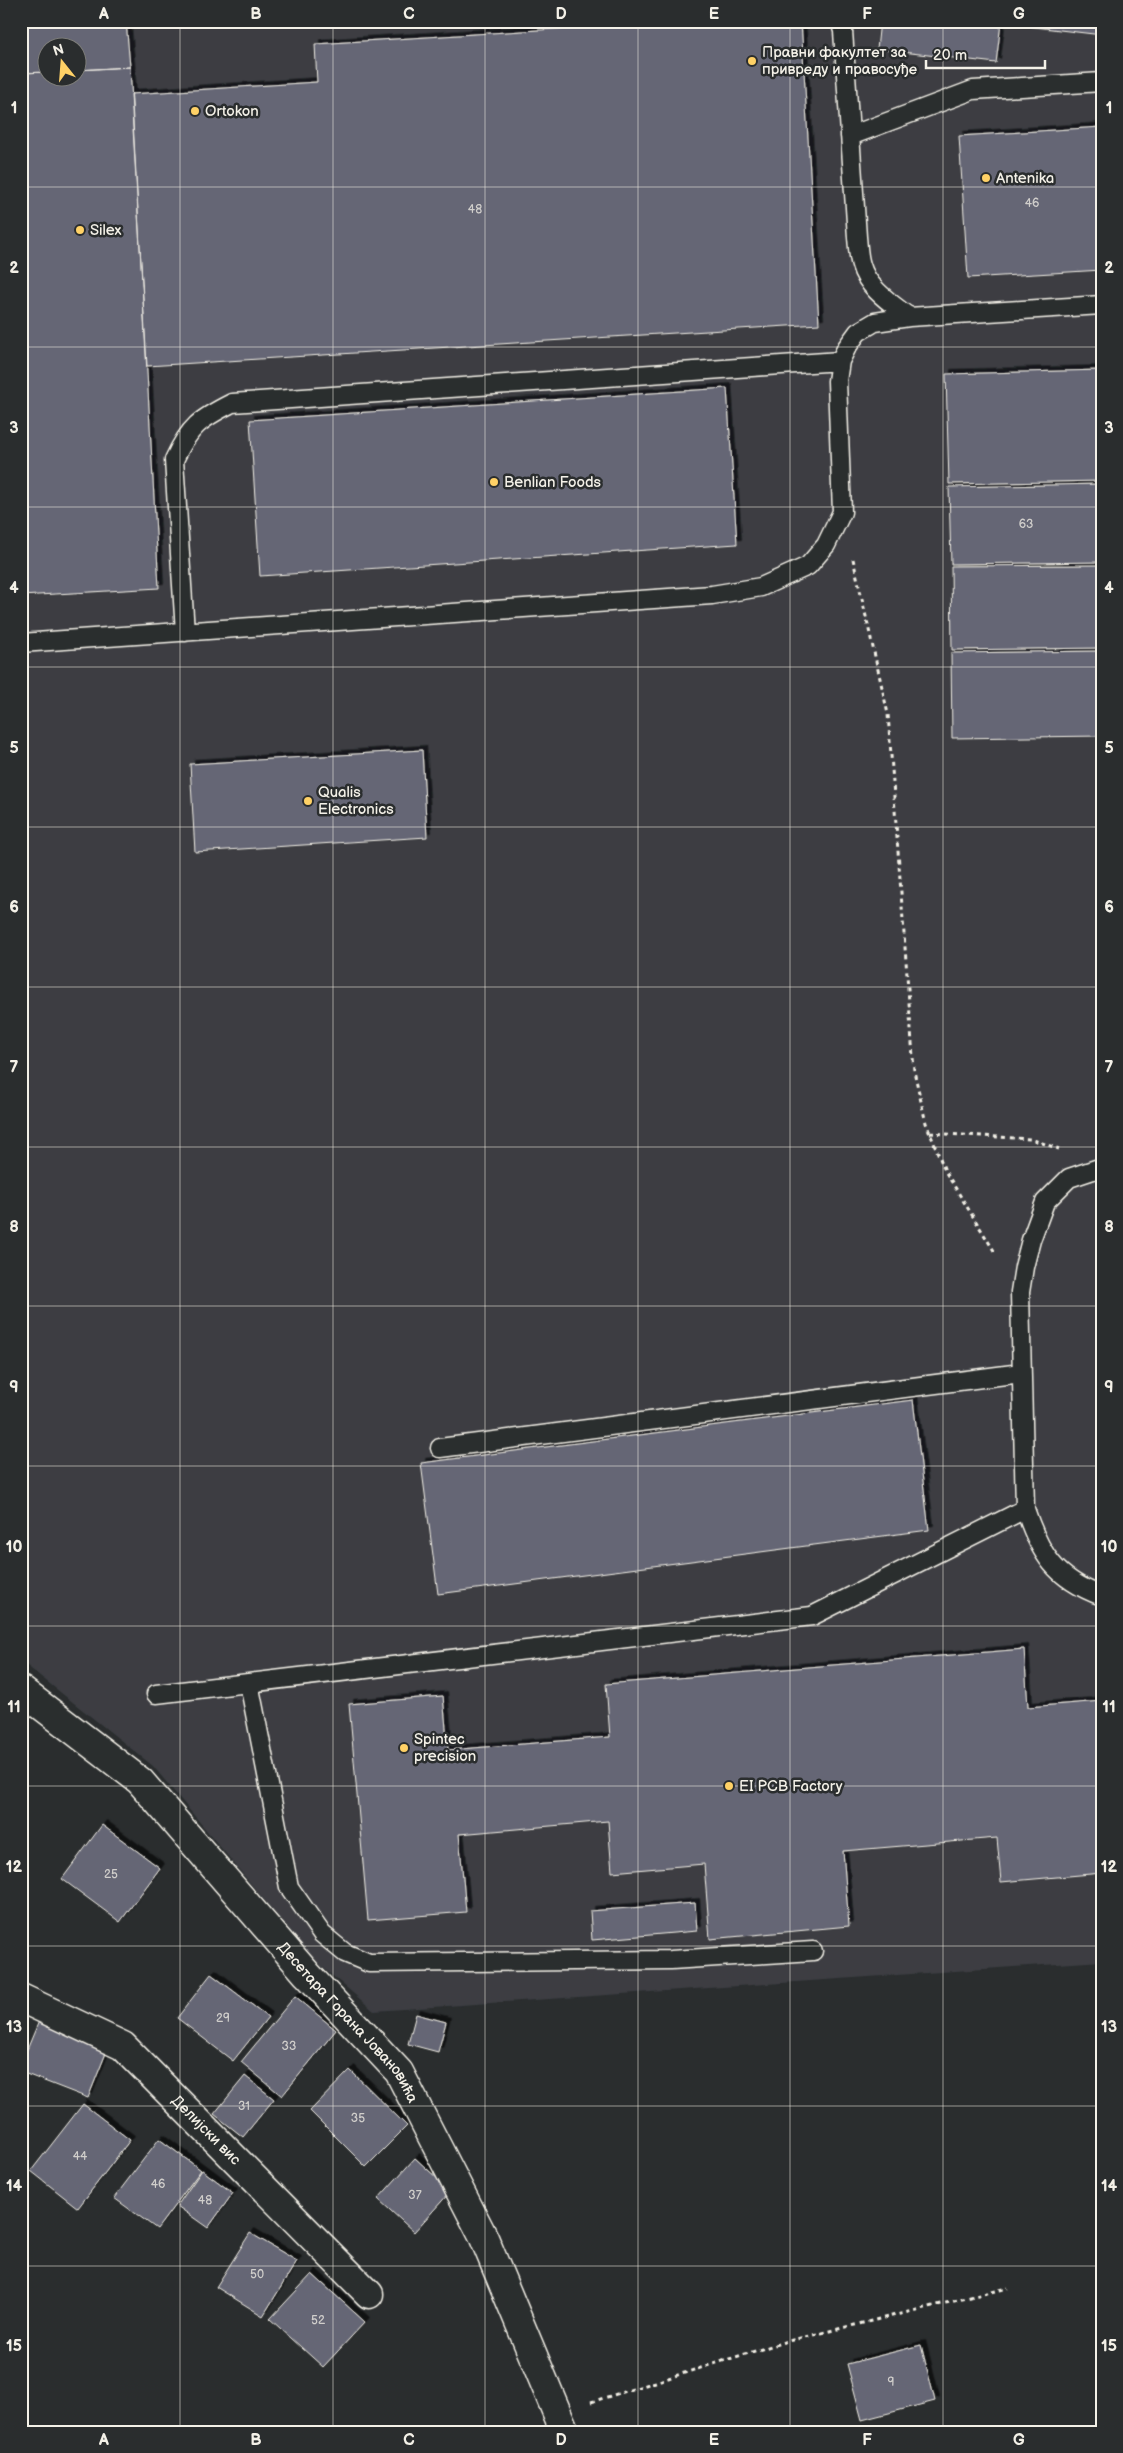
<svg xmlns="http://www.w3.org/2000/svg" width="1123" height="2453" viewBox="0 0 1123 2453" font-family="'Balsamiq Sans',sans-serif">
<style>
.built{fill:#3c3e43;fill-rule:evenodd}
.building{fill:#656675;stroke:#f4f1e8;filter:url(#shadow)}
.lines{fill:none;stroke-linecap:round;stroke-linejoin:round}
.lane-casing{stroke:#f4f1e8;stroke-width:21}
.street-casing{stroke:#f4f1e8;stroke-width:31}
.path{stroke:#f4f1e8;stroke-width:3;stroke-dasharray:4 4;stroke-linecap:butt}
.lane{stroke:#2a2d2e;stroke-width:18}
.street{stroke:#2a2d2e;stroke-width:28}
.grid{fill:none;stroke:#f4f1e8;stroke-width:1;stroke-opacity:0.55}
.poi-dot{fill:#ffd166;stroke:#2a2d2e;stroke-width:2}
.labels{text-anchor:middle;stroke-width:5;stroke-linejoin:round;paint-order:stroke}
.number-label{font-size:12px;fill:#d0cecb}
.poi-label{font-size:15px;fill:#f4f1e8;stroke:#2a2d2e;text-anchor:start}
.street-label{font-size:15px;fill:#f4f1e8;stroke:#2a2d2e}
.neatline{fill:none;stroke:#f4f1e8;stroke-width:2}
.grid-label{font-size:16px;text-anchor:middle;font-weight:bold;fill:#f4f1e8}
</style>
<defs>
<filter id="shadow"><feDropShadow dx="4.5" dy="-4.5" stdDeviation="0" flood-color="#0009"/></filter>
</defs>
<rect width="100%" height="100%" fill="#2a2d2e"/>
<filter id="ink" filterUnits="userSpaceOnUse"><feTurbulence type="fractalNoise" baseFrequency=".02" numOctaves="2"/><feDisplacementMap in="SourceGraphic" scale="10" xChannelSelector="R" yChannelSelector="G"/><feConvolveMatrix kernelMatrix="1 2 1 2 8 2 1 2 1" color-interpolation-filters="sRGB"/></filter>
<g filter="url(#ink)">
<path class="built" d="M21,21h1081v1940l-728,50 -60,-51 -161,-194 -132,-105zM48,48h30v30h-30z"/>
<path class="building" d="M21,21h105l4,46 -52,3v-22h-30v24l-27,1z
M683,21h118l18,303 -672,42 -16,-272 186,-12 -2,-38z
M880,21h222v14l-101,-12 -5,40 -119,-14z
M130,67l29,521 -138,8v-523l27,-1v6h30v-8z
M1102,127v143l-134,8 -9,-142z
M1102,370v111l-153,3 -3,-110z
M727,388l10,156 -477,32 -10,-156z
M1102,484v78l-151,2 -2,-77z
M1102,565v83l-150,2 -1,-84z
M1102,651v85l-150,2 -1,-85z
M422,750l5,87 -232,15 -5,-88z
M913,1400l16,130 -491,64 -17,-131z
M1024,1649l4,58 74,-6v172l-101,9 -4,-44 -154,13 6,75 -139,13 -6,-75 -92,8 -4,-51 -149,13 7,78 -98,8 -19,-216 94,-8 5,54 162,-13 -4,-53z
M102,1825l58,43 -40,54 -58,-43z
M695,1903l2,28 -105,9 -2,-29z
M211,1974l57,43 -35,44 -56,-43z
M295,1996l41,34 -54,66 -41,-34z
M416,2014l30,8 -8,30 -30,-8z
M39,2021l69,27 -20,50 -67,-26v-8z
M350,2070l57,56 -41,41 -56,-56z
M245,2076l29,23 -31,38 -29,-23z
M83,2104l47,36 -52,68 -47,-37z
M159,2139l42,31 -44,59 -43,-31z
M415,2158l36,33 -37,41 -36,-33z
M202,2170l31,23 -25,35 -31,-22z
M250,2233l47,28 -34,55 -47,-29z
M312,2274l53,48 -42,45 -53,-48z
M921,2345l14,56 -73,19 -15,-56z"/>
<g class="lines">
<defs>
<path id="lane" d="M840,21l3,10 14,206c1,9 1,19 4,28 6,23 30,38 48,52
M850,136l123,-46 129,-8
M185,632l-11,-172c15,-33 26,-41 58,-57l608,-42
M21,643l691,-48 49,-8 47,-21 18,-21 16,-33 -5,-131 3,-20 7,-14 11,-15 17,-10 34,-5 193,-12
M1102,1167l-33,11 -24,24 -14,38 -7,27 -4,25 5,217c15,45 30,70 77,87
M440,1448l581,-75
M249,1683l40,204 33,47 23,19 24,10 302,-3 142,-9
M156,1694l656,-78 213,-107"/>
<g id="street">
<path id="s1" d="M21,1690l119,91 167,193 92,98 85,166 81,194"/>
<path id="s2" d="M21,1998l102,48 246,248"/>
</g>
</defs>
<use href="#lane" class="lane-casing"/>
<use href="#street" class="street-casing"/>
<path class="path" d="M853,559l35,155 26,357 12,52 19,48 51,83
M930,1133l101,6 28,10
M591,2402l193,-60 224,-54"/>
<use href="#lane" class="lane"/>
<use href="#street" class="street"/>
</g>
</g>
<path class="grid" d="M180,21v2411M333,21v2411M485,21v2411M638,21v2411M790,21v2411M943,21v2411M21,187h1081M21,347h1081M21,507h1081M21,667h1081M21,827h1081M21,987h1081M21,1147h1081M21,1306h1081M21,1466h1081M21,1626h1081M21,1786h1081M21,1946h1081M21,2106h1081M21,2266h1081"/>
<g class="poi-dot">
<circle cx="752" cy="61" r="5"/>
<circle cx="195" cy="111" r="5"/>
<circle cx="986" cy="178" r="5"/>
<circle cx="80" cy="230" r="5"/>
<circle cx="494" cy="482" r="5"/>
<circle cx="308" cy="801" r="5"/>
<circle cx="404" cy="1748" r="5"/>
<circle cx="729" cy="1786" r="5"/>
</g>
<g class="labels">
<g class="number-label">
<text x="1032" y="207">46</text>
<text x="475" y="213">48</text>
<text x="1026" y="528">63</text>
<text x="111" y="1878">25</text>
<text x="223" y="2022">29</text>
<text x="289" y="2050">33</text>
<text x="244" y="2110">31</text>
<text x="358" y="2122">35</text>
<text x="80" y="2160">44</text>
<text x="158" y="2188">46</text>
<text x="415" y="2199">37</text>
<text x="205" y="2204">48</text>
<text x="257" y="2278">50</text>
<text x="318" y="2324">52</text>
<text x="891" y="2386">9</text>
</g>
<g class="poi-label">
<text x="762" y="57">Правни факултет за<tspan x="762" dy="17">привреду и правосуђе</tspan></text>
<text x="205" y="116">Ortokon</text>
<text x="996" y="183">Antenika</text>
<text x="90" y="235">Silex</text>
<text x="504" y="487">Benlian Foods</text>
<text x="318" y="797">Qualis<tspan x="318" dy="17">Electronics</tspan></text>
<text x="414" y="1744">Spintec<tspan x="414" dy="17">precision</tspan></text>
<text x="739" y="1791">EI PCB Factory</text>
</g>
<g class="street-label">
<text dy="5" stroke="none"><textPath href="#s1" startOffset="469">Десетара Горана Јовановића</textPath></text>
<text dy="5" stroke="none"><textPath href="#s2" startOffset="231">Делијски вис</textPath></text>
</g>
</g>
<rect width="1123" height="2453" fill="none" stroke="#2a2d2e" stroke-width="55"/>
<g transform="translate(62 62) rotate(343)"><circle r="24" fill="#2a2d2e" stroke="#7b7b78"/>
<path d="M0-4L9 19L0 12L-9 19Z" fill="#ffd166"/>
<text y="-8" font-size="14" font-weight="bold" text-anchor="middle" fill="#f4f1e8">N</text>
</g>
<path d="M926 60v8h119v-8" fill="none" stroke="#f4f1e8" stroke-width="2.5"/>
<text x="933" y="60" font-size="15" fill="#f4f1e8" stroke="#2a2d2e" stroke-width="4" paint-order="stroke">20 m</text>
<rect x="28" y="28" width="1068" height="2398" class="neatline"/>
<g class="grid-label">
<text x="104" y="19">A</text>
<text x="256" y="19">B</text>
<text x="409" y="19">C</text>
<text x="561" y="19">D</text>
<text x="714" y="19">E</text>
<text x="867" y="19">F</text>
<text x="1019" y="19">G</text>
<text x="14" y="113">1</text>
<text x="1109" y="113">1</text>
<text x="14" y="273">2</text>
<text x="1109" y="273">2</text>
<text x="14" y="433">3</text>
<text x="1109" y="433">3</text>
<text x="14" y="593">4</text>
<text x="1109" y="593">4</text>
<text x="14" y="753">5</text>
<text x="1109" y="753">5</text>
<text x="14" y="912">6</text>
<text x="1109" y="912">6</text>
<text x="14" y="1072">7</text>
<text x="1109" y="1072">7</text>
<text x="14" y="1232">8</text>
<text x="1109" y="1232">8</text>
<text x="14" y="1392">9</text>
<text x="1109" y="1392">9</text>
<text x="14" y="1552">10</text>
<text x="1109" y="1552">10</text>
<text x="14" y="1712">11</text>
<text x="1109" y="1712">11</text>
<text x="14" y="1872">12</text>
<text x="1109" y="1872">12</text>
<text x="14" y="2032">13</text>
<text x="1109" y="2032">13</text>
<text x="14" y="2191">14</text>
<text x="1109" y="2191">14</text>
<text x="14" y="2351">15</text>
<text x="1109" y="2351">15</text>
<text x="104" y="2445">A</text>
<text x="256" y="2445">B</text>
<text x="409" y="2445">C</text>
<text x="561" y="2445">D</text>
<text x="714" y="2445">E</text>
<text x="867" y="2445">F</text>
<text x="1019" y="2445">G</text>
</g>
</svg>
